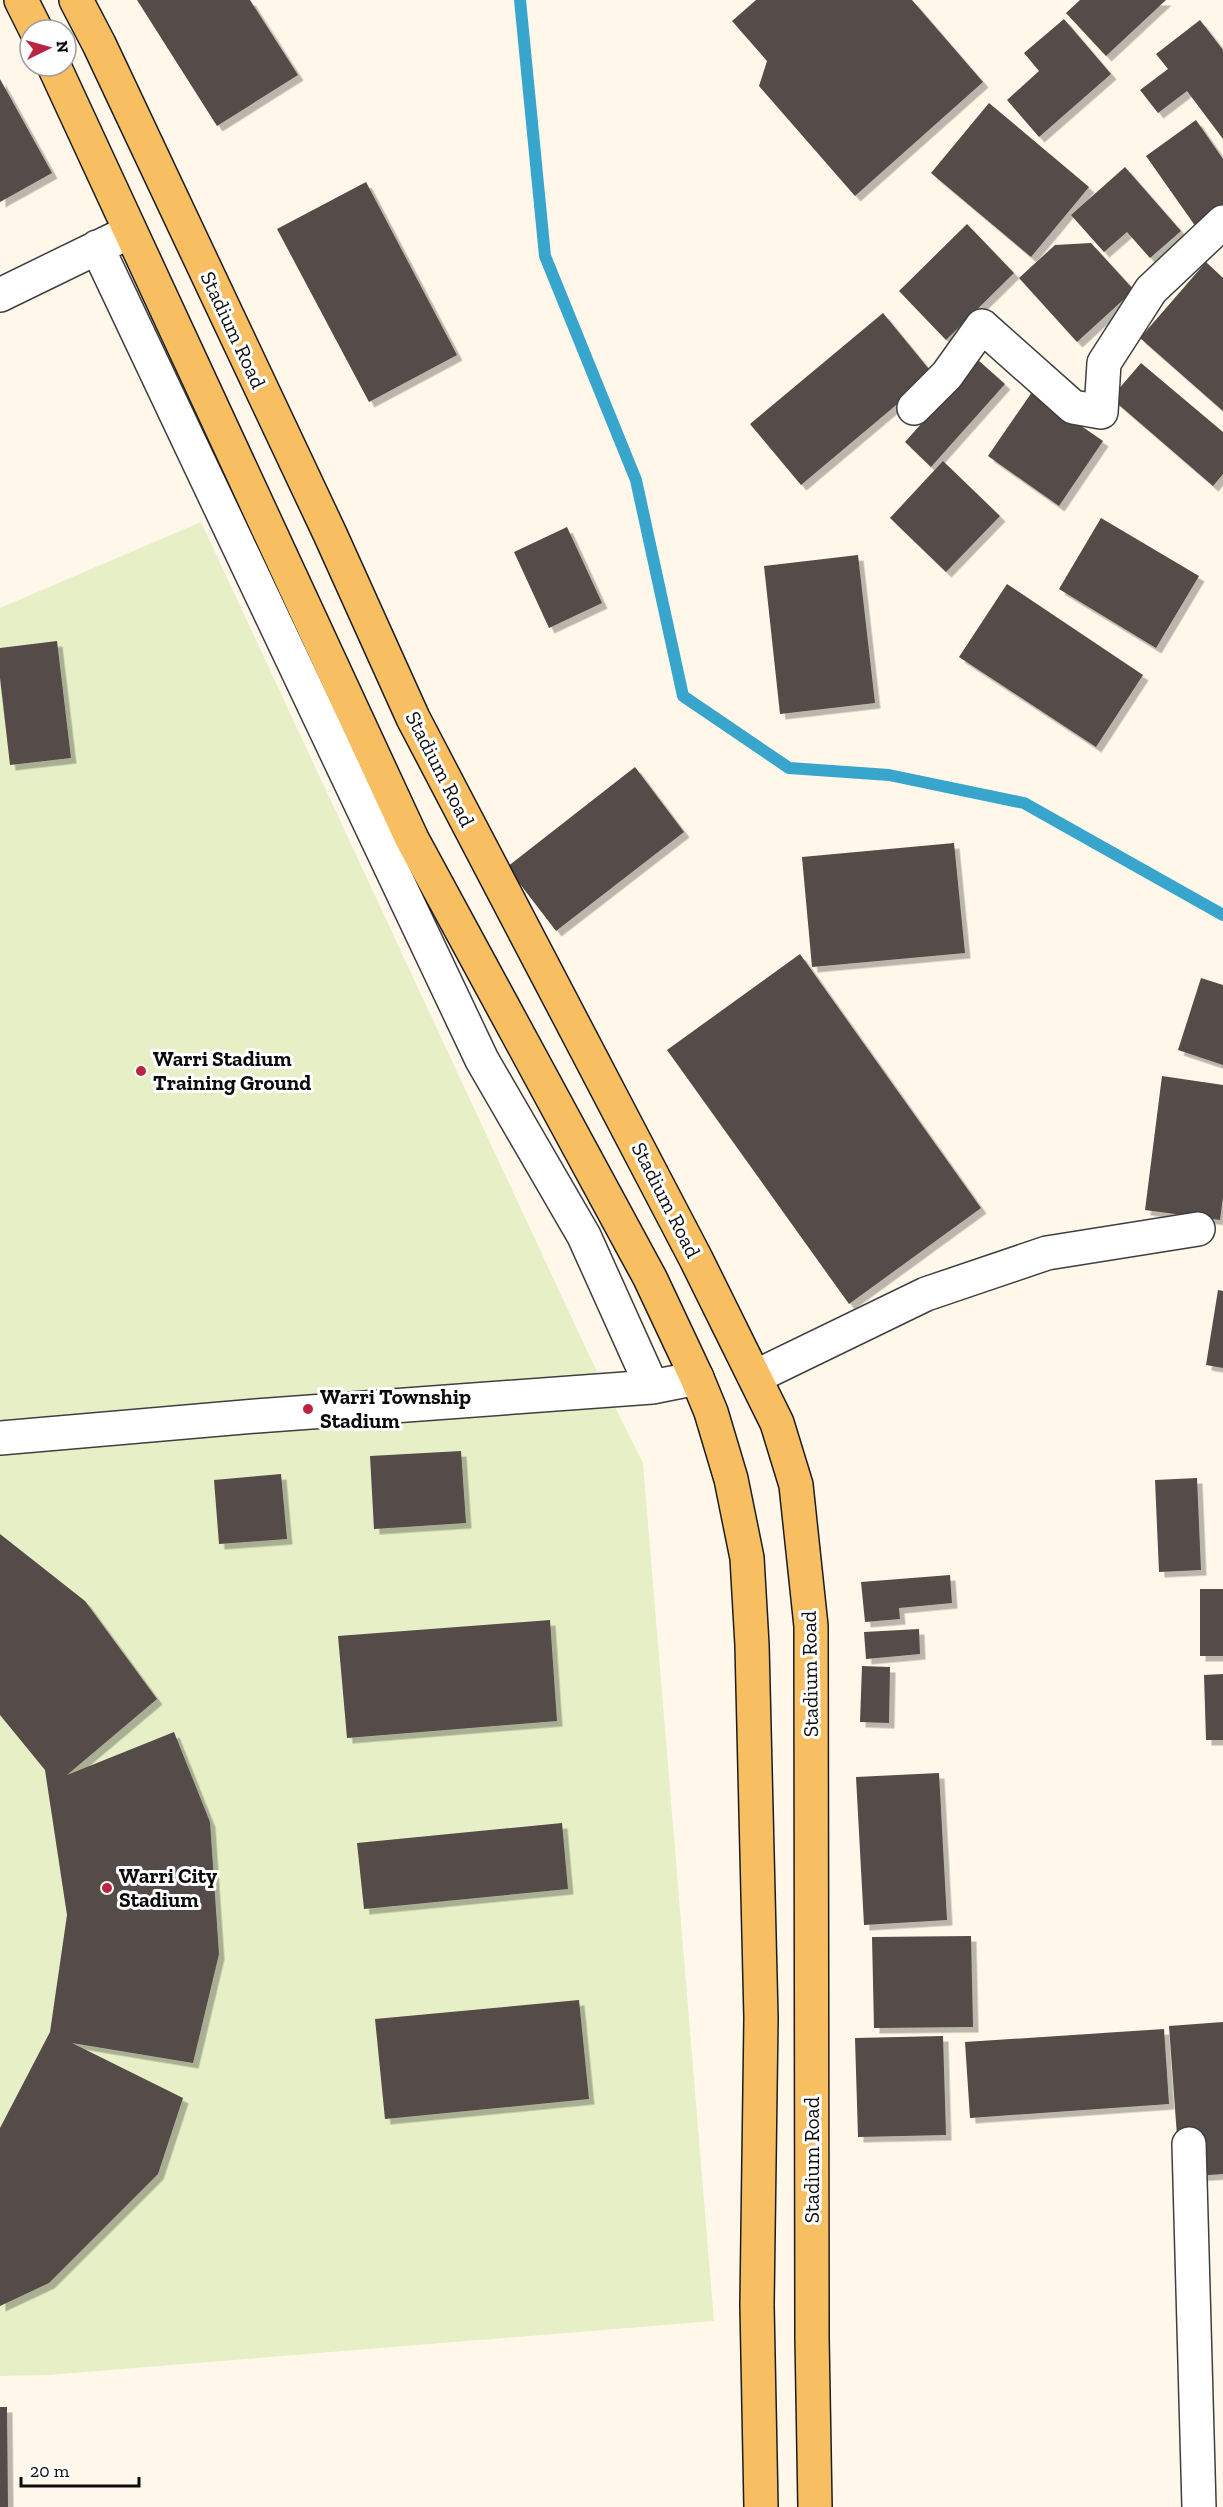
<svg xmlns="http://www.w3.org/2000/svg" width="1223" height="2507" viewBox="0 0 1223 2507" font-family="'Zilla Slab',serif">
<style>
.pitch{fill:#e7efc7}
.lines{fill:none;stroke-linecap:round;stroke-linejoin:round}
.stream{stroke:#38a6cc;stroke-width:12}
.building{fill:#544b48;filter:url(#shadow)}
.minor-casing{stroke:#3f3f3f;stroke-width:36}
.major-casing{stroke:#1d1d1d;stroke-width:36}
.minor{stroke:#fff;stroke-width:33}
.major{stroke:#f7be62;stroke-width:33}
.poi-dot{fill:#ba2542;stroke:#fff;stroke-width:2}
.labels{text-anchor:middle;stroke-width:6;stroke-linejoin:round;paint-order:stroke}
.street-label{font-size:21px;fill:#0c0c0c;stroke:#fff}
.poi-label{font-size:21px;font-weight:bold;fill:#0c0c0c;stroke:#fff;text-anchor:start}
</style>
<defs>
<filter id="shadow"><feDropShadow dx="5.5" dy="5.5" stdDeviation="0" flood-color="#0004"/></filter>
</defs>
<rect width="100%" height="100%" fill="#fff8ea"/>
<path class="pitch" d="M201,522l388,833 54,108 71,858 -666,54 -48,1v-1768z"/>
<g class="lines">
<path class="stream" d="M520,0l25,256 91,224 47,216 106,72 100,7 135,28 199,112"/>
</g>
<path class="building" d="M137,0h113l48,75 -81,51z
M756,0h156l71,82 -128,114 -96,-110 8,-25 -35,-40z
M1080,0h86l-60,56 -40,-43z
M1064,19l47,55 -72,63 -32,-37 32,-29 -15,-18z
M1200,20l23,30v89l-36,-48 -29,22 -18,-23 28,-21 -12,-15z
M0,79l52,94 -52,29z
M989,103l100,84 -58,70 -100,-84z
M1196,120l27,39v48l-27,20 -50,-71z
M1125,167l56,64 -31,27 -23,-26 -23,20 -33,-37z
M366,182l91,173 -88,47 -92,-173z
M967,224l47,49 -68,67 -47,-49z
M1091,243l43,47 -57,52 -58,-64 36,-33z
M1206,262l17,16v133l-83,-73z
M883,313l50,61 -132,111 -51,-61z
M978,360l27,24 -74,83 -26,-25z
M1141,363l82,69v42l-10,12 -102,-88z
M1032,392l71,49 -44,65 -71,-50z
M943,461l57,55 -54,56 -56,-54z
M1101,518l98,58 -43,72 -97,-59z
M567,527l35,76 -53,25 -35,-76z
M858,555l17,148 -95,11 -16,-148z
M1007,584l136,91 -47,72 -137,-90z
M57,641l14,117 -61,7 -10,-87v-30z
M635,767l49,65 -128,99 -49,-64z
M954,843l11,110 -153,14 -10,-110z
M800,954l181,254 -132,96 -182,-254z
M1201,978l22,7v80l-45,-15z
M1162,1076l61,9v112l-3,23 -75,-10z
M1218,1290l5,1v77l-17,-3z
M461,1451l5,72 -92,6 -4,-73z
M281,1474l6,65 -68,5 -5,-64z
M1197,1478l4,92 -42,2 -4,-92z
M0,1534l85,67 72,98 -90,76 107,-43 36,90 9,132 -26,109 -121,-20 111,55 -25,76 -109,109 -49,23v-178l50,-96 17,-117 -22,-145 -45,-55z
M950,1575l2,28 -53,5 1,11 -35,3 -4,-40z
M1200,1589h23v67h-23z
M550,1620l7,101 -210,17 -9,-102z
M919,1629l1,25 -54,5 -2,-27z
M862,1666l28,1 -1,56 -29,-1z
M1223,1674v66h-17l-2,-65z
M939,1773l8,147 -83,5 -8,-148z
M562,1823l6,66 -204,20 -7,-66z
M971,1936l2,91 -99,1 -2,-91z
M579,2000l10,99 -204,20 -10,-100z
M1223,2022v152l-43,3 -11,-151z
M1164,2029l5,75 -199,14 -5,-76z
M943,2036l3,99 -88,2 -3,-99z
M0,2407h7l1,100h-8z"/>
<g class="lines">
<defs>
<path id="minor" d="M97,247l385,813 102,176 68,151
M0,295l117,-57
M914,408l33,-33 35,-49 91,81 28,5 3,-49 47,-73 72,-68
M755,1377l171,-83 121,-41 151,-24
M0,1438l256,-22 396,-29 45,-9
M1189,2144l10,363"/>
<path id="major" d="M21,0l15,30
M76,0l23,44 231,490 83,184 283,541 81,164 19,62 15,141 1,711 3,170
M54,66l358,773 238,439 47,100 14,34 20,67 16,79 5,87 9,373 -4,287 4,202"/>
</defs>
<use href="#minor" class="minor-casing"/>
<use href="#major" class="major-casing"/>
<use href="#minor" class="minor"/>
<use href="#major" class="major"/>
</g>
<g class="poi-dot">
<circle cx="141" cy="1071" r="6"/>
<circle cx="308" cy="1409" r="6"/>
<circle cx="107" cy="1888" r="6"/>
</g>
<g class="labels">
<g class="street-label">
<text transform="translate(233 330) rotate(65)" y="7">Stadium Road</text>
<text transform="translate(440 769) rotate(63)" y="7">Stadium Road</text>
<text transform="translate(666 1200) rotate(63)" y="7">Stadium Road</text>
<text transform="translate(810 1674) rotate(-91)" y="7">Stadium Road</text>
<text transform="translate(812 2160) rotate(-90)" y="7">Stadium Road</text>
</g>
<g class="poi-label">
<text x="153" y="1066">Warri Stadium<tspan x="153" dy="24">Training Ground</tspan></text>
<text x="320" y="1404">Warri Township<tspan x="320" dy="24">Stadium</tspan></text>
<text x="119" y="1883">Warri City<tspan x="119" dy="24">Stadium</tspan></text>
</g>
</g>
<g transform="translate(48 48) rotate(85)"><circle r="28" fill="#ffffff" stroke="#9e9e9e" stroke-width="1.5"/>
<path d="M0-4.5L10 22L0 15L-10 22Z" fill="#ba2542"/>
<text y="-9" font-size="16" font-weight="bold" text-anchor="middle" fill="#0c0c0c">N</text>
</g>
<path d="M21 2477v9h118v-9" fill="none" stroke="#0c0c0c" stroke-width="3"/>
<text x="30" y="2477" font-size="18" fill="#0c0c0c" stroke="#ffffff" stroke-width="4.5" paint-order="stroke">20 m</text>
</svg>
